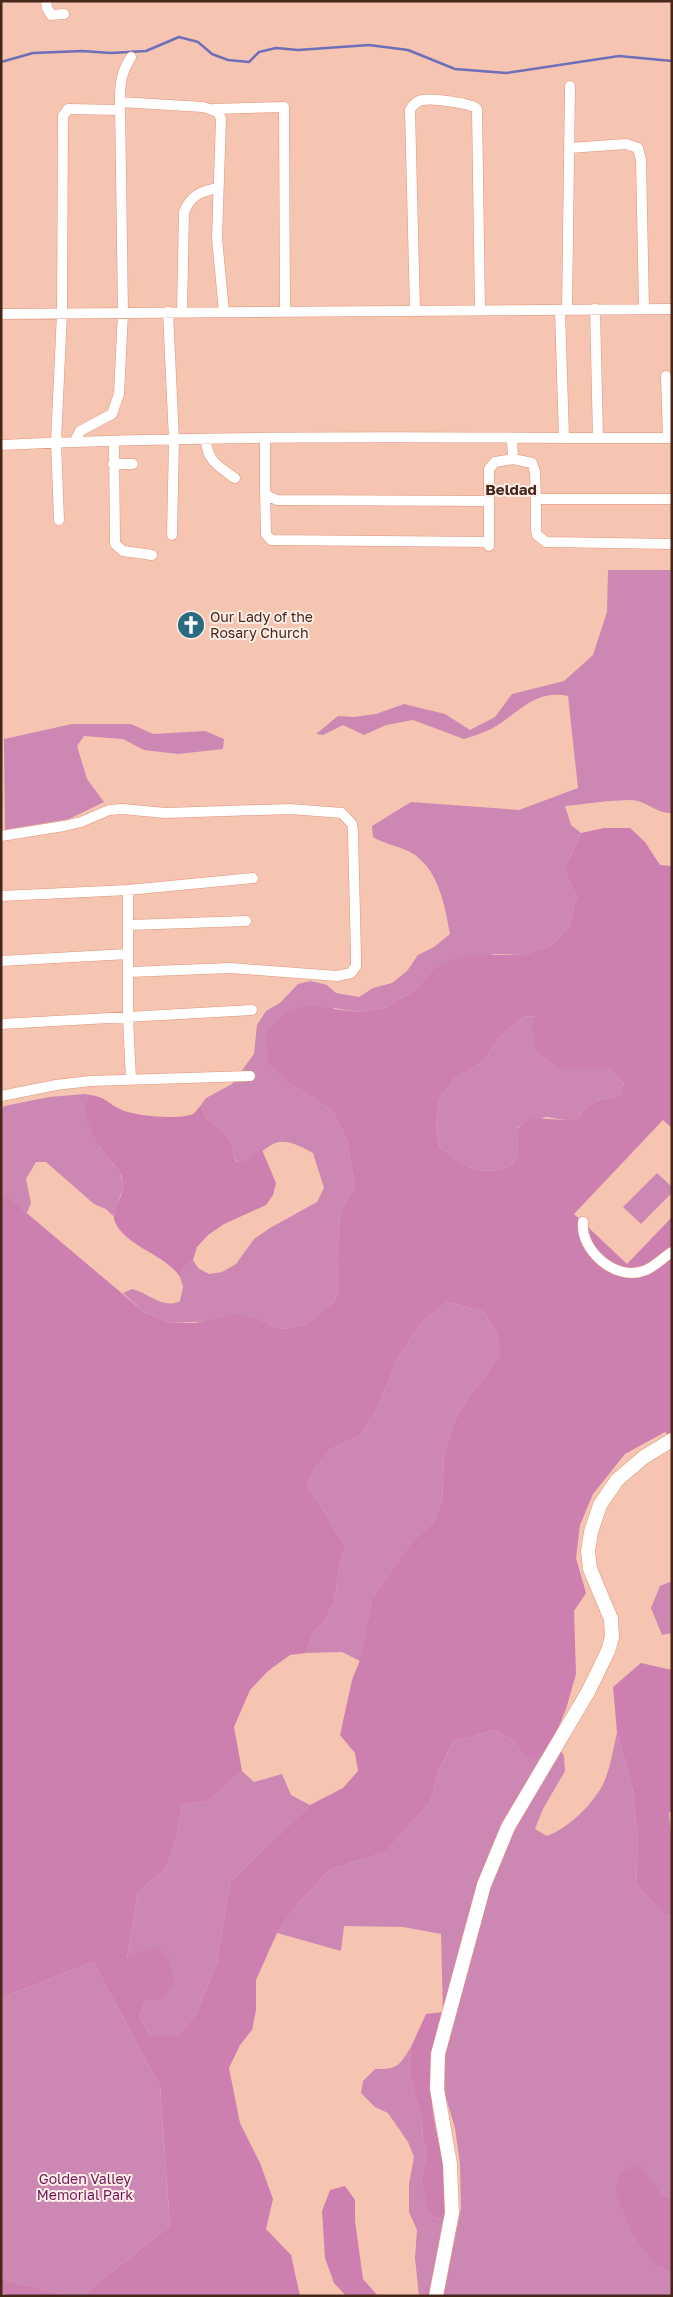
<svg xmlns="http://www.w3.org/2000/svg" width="673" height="2297" viewBox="0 0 673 2297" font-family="'Golos Text',sans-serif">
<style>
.green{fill:#cc88b2}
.forest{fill:#cd7fb0;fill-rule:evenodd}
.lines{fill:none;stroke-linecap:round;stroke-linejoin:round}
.stream{stroke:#6f6eb9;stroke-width:2.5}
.minor-casing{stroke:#e09375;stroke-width:11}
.secondary-casing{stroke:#e09375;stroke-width:15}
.minor{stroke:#fff;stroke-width:10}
.secondary{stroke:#fff;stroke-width:14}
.labels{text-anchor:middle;stroke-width:4;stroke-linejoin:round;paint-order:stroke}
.poi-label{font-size:14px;fill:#46271a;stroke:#ffeee7;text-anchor:start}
.park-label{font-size:14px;fill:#721558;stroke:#ffeee7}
.neighbourhood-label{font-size:15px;font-weight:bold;fill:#46271a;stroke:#ffeee7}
</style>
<rect width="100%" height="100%" fill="#f5c5b2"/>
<path class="green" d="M608,570h64v243c-15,1 -25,-12 -40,-13 -22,0 -46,4 -67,6l6,19 10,8 -17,36 13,28 -8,29 -17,19 -29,10 -28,-1 -61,14 -20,23 -30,17 -25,4 -25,-4 -41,77 40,26 14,30 8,47 -15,23 -3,45 1,35 -4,11 -28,22 -20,5 -9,-1 -18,-9 -88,4 -27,-11 -21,-19 9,-4c17,4 31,21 48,12l3,-14 -3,-10 3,-8 10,-9 5,8 11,6 13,-2 14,-8 18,-25 16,-11 47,-26 7,-14 -11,-35c-46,-26 -37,0 -75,9l-4,-4 -1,-13 -9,-13 -17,-13 -6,-14 5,-7 26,-14 22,-30 3,-29 9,-14 14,-8 18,-19 13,-3 16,4 9,8 23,4 14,-9 19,-5 15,-12 11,-16 16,-8 16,-13c-5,-29 -12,-67 -40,-82 -12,-6 -25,-8 -37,-15l-1,-11 39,-24 108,8 59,-22 -10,-92c-36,-7 -51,20 -77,33 -8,4 -18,7 -27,10l-51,-19 -27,5 -22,10 -21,-10 -20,10 -7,-1 22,-18 16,1 22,-3 28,-10 41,10 25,16 25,-13 17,-23 52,-13 29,-26 14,-43z
M72,724h59l22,10 52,-3 19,8 -1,10 -45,5 -34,-4 -21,-11 -39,-3 -7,10 10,33 17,23 -35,17 -64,11 -1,-91z
M535,1016l2,37 23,16h50l14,15 -6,13c-16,1 -33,6 -39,21l-14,2 -19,-3 -29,10 1,24 -5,13c-32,16 -47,2 -73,-16l-4,-21 3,-28 14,-19 30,-18 16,-25 24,-20z
M85,1094l5,1 -6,8 16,45 19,23 5,15 -11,30 -7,-7 -12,-5 -48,-42h-10l-10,17 5,24 -4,10 -26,-19v-83l3,-5 45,-9z
M657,1173l15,14v6l-31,31 -18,-17z
M448,1302l36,10 13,21 2,24 -35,47 -12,22 -8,29 -2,47 -9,20 -24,23 -37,54 -12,62 -18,-9 -36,1 7,-20 11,-11 10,-20 7,-44 5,-9 -18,-32 -21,-31 8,-18 16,-19 29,-14 17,-26 22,-53 24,-36z
M672,1581v52l-10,2 -11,-27 9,-22z
M495,1730l18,10 10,14 31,-16 10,18 1,15 -22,38 -8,20 12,7c21,-8 42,-28 54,-48 9,-16 12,-38 16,-56l15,54 6,54 -2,44 27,30h9v284l-12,-5 -2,74 14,6v23h-229l18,-88 -1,-44 -5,-36 -10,-33 -4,-161 -38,-7 -59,-1 -3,25 -64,-18 22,-31 32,-33 55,-17 44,-50 9,-32 14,-28z
M242,1771l12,11 28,-8 9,21 19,10 -80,77 -13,81 -21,51 -19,22h-27l-10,-19 5,-17 -18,-42 11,-66 26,-22 10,-22 8,-43 26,-4z
M93,1962l67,124 10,140 -89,70h-11l-69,-17v-281z
M411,2047l-2,24 13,51 1,17 4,15 -6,25 8,34 7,5 8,1 -15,77h-10l-4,-38 2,-28 -8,-18v-28l5,-27 -6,-15 -20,-29 -13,-6 -14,-14 2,-12 12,-12c23,0 23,-2 36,-22z"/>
<path class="forest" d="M604,828h26l15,14 15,23 12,1v262l-9,-8 -89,94 53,50 45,-47v222l-7,-7 -40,22 -32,40 -13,31 -4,33 10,35 -12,18 2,63 -10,35 -12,29 -18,21 -13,-5 -10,-14 -18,-10 -42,12 -14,28 -9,32 -44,50 -55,17 -32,33 -22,31 -21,47v30l-4,20 -12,15 -11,23 11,55 20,40 13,36 -7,30 25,26 9,41h-219l89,-70 -10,-140 -67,-124 -92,36v-804l15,10 128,108 27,11h24l40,-9 24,5 18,9 9,1 20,-5 28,-22 4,-11 -1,-35 3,-45 15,-23 -8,-47 -14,-30 -40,-26 -24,-21 -4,-29 20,-22 24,-7 50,6 25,-4 30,-17 20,-23 32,-13h57l29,-10 17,-19 8,-29 -13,-28 17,-36zM535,1016l-3,12 5,25 23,16h50l14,15 -6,13c-16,1 -33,6 -39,21l-14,2 -32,-2 -16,10 1,23 -5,13c-32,16 -47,2 -73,-16l-4,-21 3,-28 14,-19 30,-18 16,-25 24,-20zM448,1302l36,10 13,21 2,24 -35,47 -12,22 -8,29 -2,47 -9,20 -24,23 -37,54 -12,61 -8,20 -12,55 15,18 3,18 -15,17 -33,17 -80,77 -13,81 -21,51 -19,22h-27l-10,-19 5,-17h16l14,-17 -5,-22 -14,-15 -29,12 11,-66 26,-22 10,-22 8,-43 26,-4 34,-30 -8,-44 16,-37 18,-19 22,-16 16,-2 7,-20 11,-11 10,-20 7,-44 5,-9 -18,-32 -21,-31 8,-18 16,-19 29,-14 17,-26 22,-53 24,-36z
M90,1095c14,1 20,10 32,15 13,6 58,10 71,4 3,-2 6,-7 8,-9l6,14 17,13 9,13 1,13 3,4 8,-2 17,-10 14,33 -3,12 -7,10 -42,19 -16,11 -11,12 -4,13 -10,9 -3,8c-15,-23 -50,-28 -64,-53 -8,-14 9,-26 7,-40 -1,-15 -14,-23 -22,-35 -9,-13 -15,-30 -17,-46z
M641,1663l31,7v140l-3,3 3,34v67h-9l-27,-30 2,-44 -6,-54 -15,-54 -4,-45z
M443,2012c-6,30 -12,58 -11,88 1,34 23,87 12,119l-8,-1 -7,-5 -2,-6 -6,-28 6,-25 -4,-15 -1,-17 -13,-51 2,-24 15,-33z
M640,2164l20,29 12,5v75l-14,-6 -24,-30 -18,-43 3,-21z
M345,2186l10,14v21l8,58 15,17h-32l-12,-13 -9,-25 -3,-47 8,-21z
M1,2279l69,17h-58l-11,-3z"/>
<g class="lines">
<path class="stream" d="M1,62l32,-9 49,-2 29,2 35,-2 33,-14 19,5 14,12 16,6 21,2 10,-10 17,-4 22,2 71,-5 39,5 47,19 51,4 113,-17 53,5"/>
<defs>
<path id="minor" d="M46,1l1,7 4,7 13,-1
M120,102c0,-19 1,-29 11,-45
M213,109l71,-2 1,205
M569,148l57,-4 12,4 3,12 3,149
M595,309l3,129
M560,310l4,128
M567,310l3,-224
M415,311l-5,-201c3,-5 7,-9 12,-10 10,-2 49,3 55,9l3,201
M168,312l6,128 -2,95
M182,312l2,-100c7,-17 17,-21 34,-24
M1,314l671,-5
M666,376l2,62
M265,438v53l3,5 9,4 212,1
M512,438l1,21 19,4 3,9 1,27h136
M206,440c1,21 13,27 29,38
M75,441l5,-10 32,-17 7,-20 4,-81 -3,-211 83,5 15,5 3,7 -4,119 7,74
M114,441l1,103 8,7 29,4
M1,445c223,-11 447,-7 671,-7
M113,464h20
M265,491l1,43 5,6 218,2
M536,499v31l1,5 9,7 126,2
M59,520l-3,-78 6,-129 1,-197 5,-7 52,1
M489,546v-77l6,-7 18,-3
M1,836l63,-10 17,-4 28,-12 14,-1 42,4 125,-4 52,4 10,11 1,8 3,125v9l-5,7 -14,3 -107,-8 -101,4
M128,890v128l3,61
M1,896l127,-6 125,-12
M129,925l117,-4
M1,961l127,-7
M1,1024l251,-14
M1,1096l55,-11 34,-4 160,-5
M583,1222c-3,28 32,59 60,49 11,-3 19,-13 29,-19"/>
<path id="secondary" d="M436,2296l16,-83 -2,-49 -13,-75 1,-35 46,-169 24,-58 80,-135 20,-41 4,-14 -1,-18 -21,-50 -2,-18 3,-19 9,-27 17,-25 27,-23 28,-17"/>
</defs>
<use href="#minor" class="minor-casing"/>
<use href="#secondary" class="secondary-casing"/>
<use href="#minor" class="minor"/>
<use href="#secondary" class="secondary"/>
</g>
<defs>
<symbol id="church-disc" viewBox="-11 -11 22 22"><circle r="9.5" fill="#2b6b7f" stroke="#ffeee7"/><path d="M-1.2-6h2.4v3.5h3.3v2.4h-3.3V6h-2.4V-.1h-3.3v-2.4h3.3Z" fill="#fff"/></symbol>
</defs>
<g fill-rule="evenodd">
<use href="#church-disc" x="175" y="609" width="32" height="32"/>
</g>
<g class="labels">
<g class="poi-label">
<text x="210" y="622">Our Lady of the<tspan x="210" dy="16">Rosary Church</tspan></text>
</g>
<g class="park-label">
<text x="85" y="2184">Golden Valley<tspan x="85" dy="16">Memorial Park</tspan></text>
</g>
<g class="neighbourhood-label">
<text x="511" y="495">Beldad</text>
</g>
</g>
<rect width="673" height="2297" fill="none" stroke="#46271a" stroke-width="5"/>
</svg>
